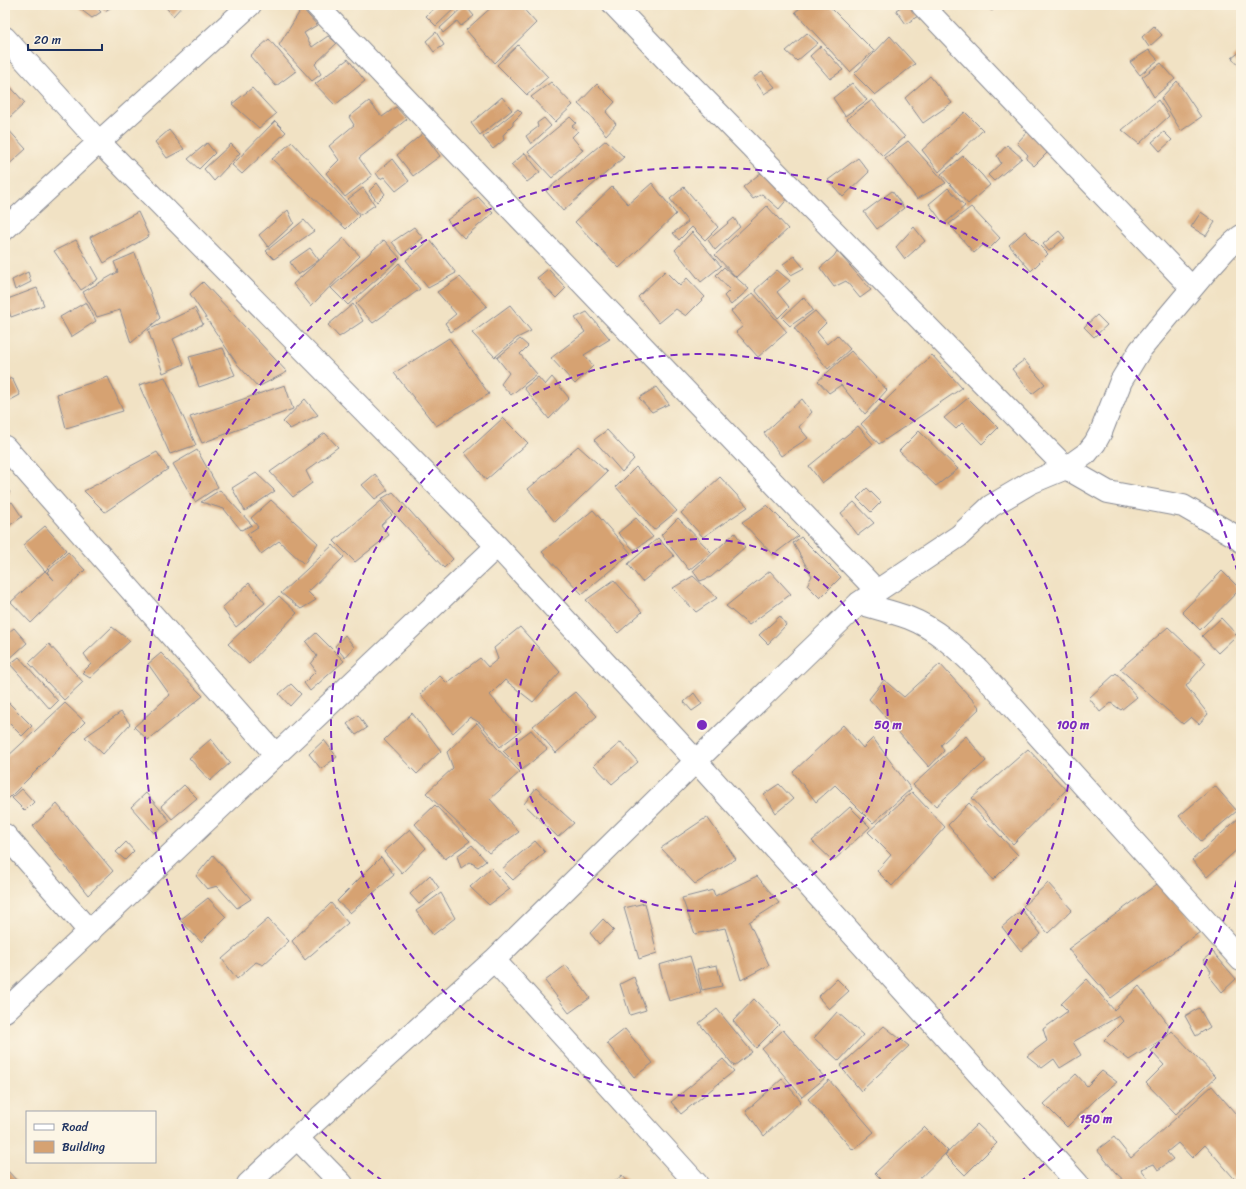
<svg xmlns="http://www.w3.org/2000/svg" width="1246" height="1189" viewBox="0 0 1246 1189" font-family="Sriracha,sans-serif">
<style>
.building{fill:#d6a272}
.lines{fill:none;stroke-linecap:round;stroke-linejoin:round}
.minor-casing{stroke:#868891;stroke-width:24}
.minor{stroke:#fff;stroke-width:22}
.ring{fill:none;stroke:#7b2cbf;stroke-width:2;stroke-dasharray:7 5}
.centre{fill:#7b2cbf;stroke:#fcf5e5;stroke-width:2}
.ring-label{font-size:12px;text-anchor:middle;font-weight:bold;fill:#7b2cbf;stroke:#fcf5e5;stroke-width:3;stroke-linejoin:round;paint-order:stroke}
</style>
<rect width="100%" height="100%" fill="#fcf5e5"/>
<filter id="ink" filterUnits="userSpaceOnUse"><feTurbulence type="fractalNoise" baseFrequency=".025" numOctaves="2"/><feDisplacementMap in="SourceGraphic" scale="8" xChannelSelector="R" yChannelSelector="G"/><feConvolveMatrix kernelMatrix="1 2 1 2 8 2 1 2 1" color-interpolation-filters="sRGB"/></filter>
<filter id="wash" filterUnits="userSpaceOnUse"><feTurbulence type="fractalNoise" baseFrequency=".012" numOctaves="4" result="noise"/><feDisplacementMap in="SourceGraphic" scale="16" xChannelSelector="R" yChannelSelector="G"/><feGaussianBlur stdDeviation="0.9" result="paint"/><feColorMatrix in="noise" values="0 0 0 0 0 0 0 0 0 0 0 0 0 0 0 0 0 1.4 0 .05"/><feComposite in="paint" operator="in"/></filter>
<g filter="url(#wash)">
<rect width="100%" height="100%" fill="#f1e2c4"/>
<g id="blocks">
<path class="building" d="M75,5h19l7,7 -9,6z
M100,5h15l-10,6z
M164,5h19l-10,11z
M438,5h20l-22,21 -10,-10z
M465,5l9,11 -13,10 -4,-5 -14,12 -3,-5z
M494,5h26l16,18 -41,40 -29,-33z
M804,5h24l46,46 -24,21 -55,-60z
M904,5h4l10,11 -12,8 -10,-14z
M985,5h12l-5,6z
M302,8l15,17 -13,8 8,14 16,-11 9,7 -22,21 6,10 -9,7 -33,-36z
M1154,26l8,9 -13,12 -7,-10z
M436,32l8,13 -10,7 -8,-11z
M807,33l11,10 -21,18 -11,-10z
M890,36l25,28 -40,31 -21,-21z
M269,39l27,32 -20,15 -26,-30z
M518,45l30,32 -21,18 -30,-30z
M821,46l22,24 -13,9 -20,-23z
M1149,50l9,10 -18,15 -10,-13z
M1241,51v17l-9,-10z
M348,59l17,22 -30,24 -20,-21z
M1161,63l14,16 -21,18 -12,-20z
M762,72l13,15 -11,7 -11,-16z
M930,76l22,27 -29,20 -18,-25z
M1177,81l24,36 -20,14 -20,-33z
M551,82l22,23 -18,17 -24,-25z
M7,83l18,20 -17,16 -3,-3v-32z
M852,83l15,17 -22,16 -12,-18z
M597,84l18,18 -9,10 10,12 -10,11 -17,-21 -11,-10z
M252,88l24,26 -17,14 -27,-24z
M502,97l10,13 -32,25 -9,-12z
M872,100l33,37 -22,19 -36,-37z
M1158,100l11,16 -30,28 -17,-14z
M369,101l13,16 14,-10 11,12 -48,39 13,18 -27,21 -19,-24 13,-13 -10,-14 25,-21 -5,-8z
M518,109l4,4 -9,9v3l-10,10 1,5 -11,9 -10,-12z
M965,112l18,18 -44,42 -17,-22z
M570,117l6,6 -4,3 6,5 -6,6 11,13 -31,28 -24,-26z
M544,118l7,8 -20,18 -5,-8 12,-9 -1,-4z
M275,121l11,11 -44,42 -10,-9z
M5,126l21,23 -21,19z
M169,130l15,19 -17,9 -12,-16z
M1028,131l20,21 -14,14 -8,-7 2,-4 -11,-12z
M1164,132l8,8 -12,11 -8,-9z
M423,133l17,23 -27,20 -16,-21z
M606,140l18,17 -61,54 -17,-20z
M908,141l38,42 -29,16 -32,-41z
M292,142l67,74 -13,13 -74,-70z
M207,143l8,10 -16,16 -11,-10z
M231,144l9,9 -26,28 -10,-12z
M1007,145l15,13 -28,23 -6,-6 13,-12 -4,-7z
M525,153l15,19 -13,10 -16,-17z
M963,156l19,19 8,10 -22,19 -27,-30z
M858,158l11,14 -26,25 -15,-17z
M392,159l17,22 -13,10 -12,-14 -4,2 -4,-6z
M762,172l27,25 -10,12 -17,-15 -9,5 -10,-12z
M377,183l8,11 -8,8 -8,-11z
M652,183l24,31 -57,54 -44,-46 37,-35 16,17z
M684,187l34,40 -13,13 -13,-13 -13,13 -6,-7 15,-11 -18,-23z
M363,188l12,17 -15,10 -12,-16z
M948,188l17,18 -21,18 -15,-20z
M892,191l12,17 -27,21 -13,-17z
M478,197l15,16 -29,25 -17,-18z
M767,206l21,23 -52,48 -21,-22z
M971,207l29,31 -11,11 -6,-4 -9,8 -25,-29z
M288,210l6,13 -26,24 -9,-12z
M138,212l11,24 -45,27 -14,-26z
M1201,212l14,10 -9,14 -15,-9z
M734,218l6,9 -25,23 -7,-10z
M304,220l10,11 -40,28 -8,-8z
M414,227l9,11 -21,17 -10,-13z
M914,227l11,14 -20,18 -9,-12z
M1025,231l23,23 -17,17 -22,-26z
M1059,231l6,7 -16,13 -6,-7z
M692,232l29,34 -20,16 -26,-32z
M344,238l16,18 -49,50 -18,-22z
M76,240l22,39 -17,11 -27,-39z
M384,240l16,18 -52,47 -17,-17z
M430,240l26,33 -28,15 -22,-28z
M310,248l9,12 -21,15 -8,-13z
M837,251l34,39 -11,8 -14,-17 -12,6 -14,-19 14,-12z
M135,253l25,65 -29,25 -11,-33 -23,7 -14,-25 35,-20 -4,-10z
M794,256l10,12 -13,7 -8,-11z
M399,263l21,26 -47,34 -17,-19z
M724,267l25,22 -18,16 -7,-9 6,-6 -14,-15z
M548,269l18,19 -10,10 -19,-20z
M777,270l13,11 -13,11 12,15 -11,11 -23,-28z
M665,271l15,15 7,-8 18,19 -19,19 -10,-7 -17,14 -21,-26z
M28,272l3,10 -16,8 -3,-10z
M460,277l27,29 -36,26 -6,-9 11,-9 -19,-22z
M203,282l84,90 -29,15 -21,-23 -47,-70z
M37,288l7,17 -33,12 -6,-17z
M753,293l34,39 -29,25 -22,-25 7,-6 -12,-15z
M804,297l9,13 -23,16 -8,-8z
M86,302l10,19 -25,16 -11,-20z
M353,304l10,17 -24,16 -11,-12z
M510,305l21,26 -14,7 -22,19 -23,-24z
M195,308l8,16 -30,15 11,25 -21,9 -15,-43z
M815,311l11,12 -9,9 10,12 10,-9 13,14 -22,20 -34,-41z
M587,312l23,27 -26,16 9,11 -18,18 -24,-26 34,-26 -10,-14z
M1097,315l10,10 -13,12 -10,-10z
M449,338l40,56 -53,32 -42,-53z
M520,339l8,7 -8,8 17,20 -26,21 -10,-11 8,-11 -12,-15z
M223,348l12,27 -36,12 -10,-30z
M851,351l36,39 -22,24 -24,-29 -12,8 -11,-12z
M932,355l30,33 -83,56 -18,-20z
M1024,360l21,24 -13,10 -20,-25z
M108,377l15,34 -57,17 -9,-34z
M165,377l31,68 -26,9 -31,-69z
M538,377l7,8 7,-8 17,21 -20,21 -25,-31z
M12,378l8,17 -15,8v-22z
M285,385l8,24 -91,34 -12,-26z
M656,387l13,17 -17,8 -13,-14z
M968,398l30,30 -16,16 -20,-21 -6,6 -12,-11z
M305,399l13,16 -28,14 -7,-7z
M802,399l10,13 -13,15 9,11 -27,18 -17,-23z
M503,418l25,25 -42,37 -21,-27z
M858,426l15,18 -51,39 -13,-17z
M607,430l27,29 -12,13 -28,-32z
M919,431l39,38 -22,17 -37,-35z
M325,433l13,14 -32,24 6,12 -19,14 -23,-25z
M578,446l29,26 -52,50 -27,-33z
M197,450l21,37 -23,15 -22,-38z
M157,452l11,17 -63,43 -21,-21z
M636,467l41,44 -23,19 -38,-43z
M256,473l19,18 -30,20 -13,-23z
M375,474l13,16 -13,9 -13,-14z
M720,477l28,30 -45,30 -22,-24z
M5,487l5,5 -5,6z
M867,488l14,14 -10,10 -14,-14z
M220,490l32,35 -11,5 -17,-21 -23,-7z
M393,492l60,67 -9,9 -63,-69z
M271,500l47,43 -14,21 -25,-23 -18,13 -14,-20 11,-7 -7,-9z
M381,501l11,14 -11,10 8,10 -34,27 -21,-21z
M12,502l10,15 -15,10 -2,-3v-17z
M854,502l20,21 -16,12 -17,-22z
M767,505l31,31 -25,19 -31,-33z
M593,510l38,43 -49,41 -40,-42z
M636,518l17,19 -19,13 -16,-17z
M678,518l33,34 -22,18 -28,-35z
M45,526l21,24 -21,21 -22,-26z
M735,533l10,14 -34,30 -11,4 -7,-10z
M801,537l40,40 -21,21 -13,-13 5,-9 -19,-33z
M658,538l16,18 -32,26 -14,-18z
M333,545l11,12 -36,35 8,8 -15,9 -20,-16z
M68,552l17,18 -54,53 -20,-21 34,-31 9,9 -7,-8z
M770,571l21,23 -42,31 -23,-19z
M1222,571l18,18 -40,41 -18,-18z
M693,576l24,22 -21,14 -23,-24z
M614,580l28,32 -24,21 -32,-33z
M249,583l16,20 -29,24 -14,-19z
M279,596l18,17 -48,51 -21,-20z
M780,616l6,9 -18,19 -9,-9z
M1221,618l16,17 -19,18 -16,-17z
M112,627l18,14 -40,37 -8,-5 9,-9 -7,-10z
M520,627l40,45 -27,30 -28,-22 -15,15 31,36 -21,16 -20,-24 -10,-6 -17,16 -33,-39 20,-18 7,7 33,-25 8,9 10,-8 -4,-11z
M1168,627l38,36 -20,23 22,28 -9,10 -8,-7 -8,7 -63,-55z
M14,628l13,15 -21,19 -1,-1v-26z
M316,633l28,28 -34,30 -6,-8 12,-12 -5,-7 6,-8 -11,-14z
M345,635l9,12 -9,11 -10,-12z
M49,644l34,38 -19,18 -35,-37z
M161,653l42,43 -55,44 -14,-13 36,-32 -22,-31z
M19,657l39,44 -8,8 -40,-45z
M940,664l40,44 -39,37 3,6 -15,16 -60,-68 15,-19 20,17z
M1116,673l21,24 -16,13 -10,-7 -11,9 -11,-14z
M291,684l10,10 -11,12 -11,-12z
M575,692l22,24 -41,37 -23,-27z
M694,693l8,11 -10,7 -8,-9z
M5,699l27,27 -10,10 -17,-17z
M65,703l20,19 -77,77 -3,-3v-37z
M121,712l9,12 -27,30 -18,-17z
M412,713l29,38 -24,23 -33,-34z
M358,715l9,13 -11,7 -9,-11z
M477,723l19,24 24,25 -30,27 29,33 -30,21 -63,-60 27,-25 -6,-16z
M843,725l20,23 10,-10 38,51 -38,34 -38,-38 -19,17 -23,-30z
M531,730l16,19 -25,21 -19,-19z
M966,736l20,25 -50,45 -23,-21z
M211,739l19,24 -20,18 -21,-23z
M324,740l13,17 -16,12 -12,-15z
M621,742l17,20 -26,22 -18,-19z
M1028,749l38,41 -53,54 -41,-46z
M779,784l14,15 -17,14 -12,-19z
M184,785l13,13 -25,21 -11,-13z
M1215,786l22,25 -36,30 -22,-25z
M536,788l38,35 -16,14 -34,-33z
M22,789l12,13 -9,9 -13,-13z
M912,792l33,35 -53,59 -15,-15 14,-16 -23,-23z
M146,793l24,28 -16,12 -23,-26z
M969,803l49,52 -25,25 -45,-55z
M57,804l56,67 -25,24 -55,-69z
M435,805l35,36 -25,18 -30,-35z
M850,807l20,20 -37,34 -21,-20z
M1241,816v30l-34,31 -15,-17z
M707,817l29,42 -41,25 -34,-36z
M410,829l16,19 -24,25 -18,-21z
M535,841l10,11 -32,28 -11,-11z
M126,842l8,9 -9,9 -9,-8z
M472,845l14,16 -8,6 -8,-5 -9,6 -4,-12z
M213,855l38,44 -14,9 -20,-22 -10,3 -11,-13z
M381,857l13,18 -44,38 -13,-12z
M491,868l19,21 -21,16 -19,-18z
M430,875l9,13 -20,16 -9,-10z
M757,876l22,27 -30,19 20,43 -28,15 -16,-52 -30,6 -13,-36 31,-8 2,6z
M1160,882l40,50 -89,66 -43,-49z
M1048,883l24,27 -24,23 -25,-27z
M441,893l14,25 -22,17 -17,-24z
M208,898l18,19 -25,25 -21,-22z
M331,903l17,20 -43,37 -13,-19z
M645,903l12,50 -18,6 -15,-51z
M1022,910l19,24 -20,17 -19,-24z
M268,919l21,22 -26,24 -7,-3 -19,17 -15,-20z
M603,919l11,11 -15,14 -9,-11z
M1213,952l23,27 -14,13 -13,-16 2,-5 -8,-11z
M690,956l11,36 -32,9 -10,-36z
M566,965l24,33 -21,15 -24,-32z
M717,965l5,21 -20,4 -5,-21z
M634,977l12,33 -16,5 -10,-31z
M837,979l12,12 -20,18 -11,-12z
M1087,979l27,31 25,-24 30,39 -3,12 6,-6 44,46 -40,37 -30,-31 18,-18 -13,-14 15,-14 -37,23 -25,-20 19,-19 -4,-5 -46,26 8,13 -21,13 -6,-9 -12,9 -15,-12 20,-15 -4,-12 25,-18 -7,-7z
M754,999l25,26 -23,23 -23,-27z
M1199,1008l11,19 -14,9 -11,-20z
M717,1009l35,43 -18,14 -35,-43z
M837,1012l26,23 -24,26 -25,-23z
M884,1026l25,20 -48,45 -21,-25z
M625,1029l28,34 -19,14 -27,-34z
M783,1030l42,48 -23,19 -40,-48z
M723,1059l11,12 -53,43 -10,-12z
M1102,1071l15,11 -19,15 -31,30 -23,-23 32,-30 11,12z
M782,1079l19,22 -37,35 -18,-25z
M829,1080l45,52 -21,18 -45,-51z
M1212,1086l29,34v27l-1,1 1,1v35h-2l-34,-39 -13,13 -14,-15 -11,9 6,7 -15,11 -4,-6 -13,5 10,13 -3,2h-20l-13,-12 -18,-22 17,-13 17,21z
M977,1124l20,19 -32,32 -20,-20z
M924,1127l24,24 -34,33h-38l5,-5 -6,-6z
M5,1168l15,16h-15z
M622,1175l8,9h-18z"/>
</g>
</g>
<g filter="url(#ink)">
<use href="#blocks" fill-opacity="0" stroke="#868891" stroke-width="1"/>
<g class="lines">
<defs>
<path id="minor" d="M316,5l561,586
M614,5l64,67 388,396 42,24 75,14 54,31 4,4
M922,5l270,283
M5,38l94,104 398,404 199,215 382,423
M5,229l94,-87 151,-137
M5,447l271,308
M859,603c16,5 34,9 50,15 26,10 49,31 69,51l263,291
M5,835l85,97
M494,960l203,224
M5,1011l492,-465
M297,1138l45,46
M248,1184l49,-46 197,-178 202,-199 163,-158 100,-67 32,-30 39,-23 36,-15 21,-15 8,-10 6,-11 20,-51 19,-31 69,-82 18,-20 14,-12"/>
</defs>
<use href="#minor" class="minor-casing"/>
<use href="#minor" class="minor"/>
</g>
</g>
<g class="ring">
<circle cx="702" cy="725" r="186"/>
<circle cx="702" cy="725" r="371"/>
<path d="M1240 869A557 557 0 0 1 1021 1181M383 1181A557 557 0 1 1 1240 581"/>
</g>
<circle cx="702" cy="725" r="6" class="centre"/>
<g class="ring-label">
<text x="888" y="729">50 m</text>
<text x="1073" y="729">100 m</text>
<text x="1096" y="1123">150 m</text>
</g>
<rect width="1246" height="1189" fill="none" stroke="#fcf5e5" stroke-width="20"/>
<rect x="26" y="1111" width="130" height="52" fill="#fcf5e5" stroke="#a2a6af"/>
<rect x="34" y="1124" width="20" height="6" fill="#ffffff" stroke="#a2a6af"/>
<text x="62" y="1131" font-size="12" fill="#1b2f5e">Road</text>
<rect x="34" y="1141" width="20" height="12" fill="#d6a272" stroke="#a2a6af"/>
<text x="62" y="1151" font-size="12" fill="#1b2f5e">Building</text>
<path d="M28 44v6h74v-6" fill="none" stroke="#1b2f5e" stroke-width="2"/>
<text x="34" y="44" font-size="12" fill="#1b2f5e" stroke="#fcf5e5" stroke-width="3" paint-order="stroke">20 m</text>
</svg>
